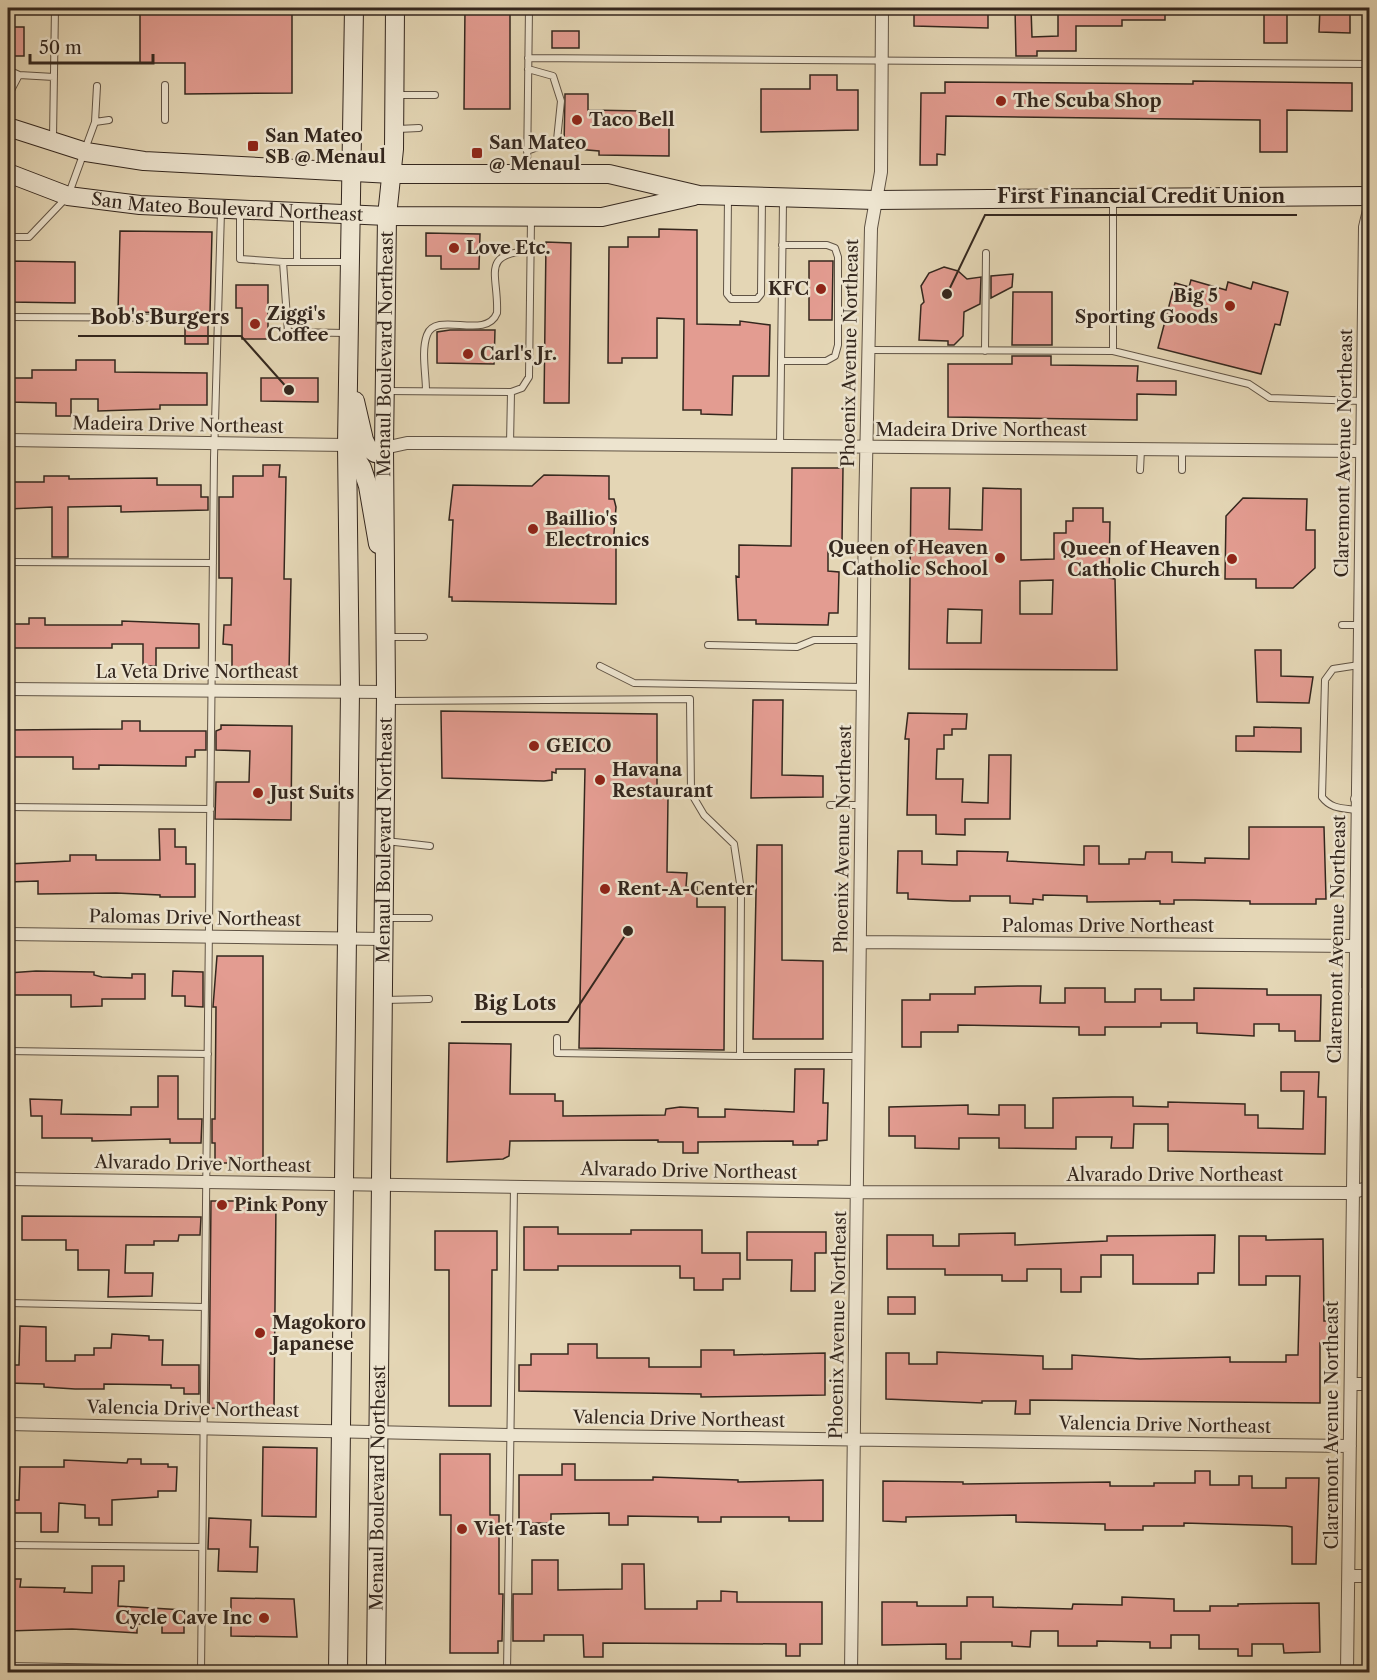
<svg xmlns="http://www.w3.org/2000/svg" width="1377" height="1680" viewBox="0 0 1377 1680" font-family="'Libre Caslon Text',serif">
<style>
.building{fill:#e39c91;stroke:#34271e;stroke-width:1.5;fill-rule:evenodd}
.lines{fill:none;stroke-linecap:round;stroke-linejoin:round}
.service-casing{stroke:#605344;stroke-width:8}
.minor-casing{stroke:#605344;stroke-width:14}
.secondary-casing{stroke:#34271e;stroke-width:20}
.service{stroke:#ede4cf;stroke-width:6}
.minor{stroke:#ede4cf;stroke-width:12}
.secondary{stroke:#ede4cf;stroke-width:18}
.poi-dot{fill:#8f2418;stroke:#ede4cf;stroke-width:2}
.labels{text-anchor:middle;stroke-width:5;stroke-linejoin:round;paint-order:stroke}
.poi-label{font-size:18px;font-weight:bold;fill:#34271e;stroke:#ede4cf;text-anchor:start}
.street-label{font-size:18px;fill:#34271e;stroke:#ede4cf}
.leader{fill:none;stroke:#34271e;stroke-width:2}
.callout-dot{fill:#34271e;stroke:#ede4cf;stroke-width:2}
.callout-label{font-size:20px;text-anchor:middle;font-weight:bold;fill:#34271e;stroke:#ede4cf;stroke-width:5;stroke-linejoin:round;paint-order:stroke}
</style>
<rect width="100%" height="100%" fill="#e4d6b5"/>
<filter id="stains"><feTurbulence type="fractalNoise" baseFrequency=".00333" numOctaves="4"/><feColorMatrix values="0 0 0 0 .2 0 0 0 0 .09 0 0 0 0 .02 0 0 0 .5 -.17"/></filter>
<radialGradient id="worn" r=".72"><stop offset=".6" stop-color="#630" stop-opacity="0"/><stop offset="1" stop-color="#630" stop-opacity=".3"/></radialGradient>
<path class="building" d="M140,8h152v85l-107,1v-31h-45z
M465,8h45v101h-46z
M914,8h74v20l-74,-2z
M1015,8h16l1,29 26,-1v-28h107v12h-43v6h-46v25h-39v5h-21z
M1264,8h23v35h-23z
M1320,8h30v25l-31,-1z
M8,27h16v29h-16z
M552,31h27v17h-27z
M810,75h27v15h21v40l-97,2v-43h49z
M1193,81l159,2v28l-65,-1v42h-27v-32l-314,-4 -1,39 -8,-1v11h-17l1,-72h24v-11l248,2z
M565,94h23v16l54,1v11l27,1v33l-70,-1v-4l-35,-3z
M659,229l38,1v94l43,1v-4l30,4 -1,51h-36l-1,39 -31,-1v-4h-18l1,-91 -27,-1v40h-35v5h-14l1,-116h19v-10h31z
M120,231l92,1 -2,81 -92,-1z
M426,233l54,1 -1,35h-38v-13h-15z
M546,242l25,1 -2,160h-25z
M8,261l67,1v41l-67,-1z
M809,261h24l-1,59h-23z
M944,267l14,4 9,8 14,-2 -1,27 -16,8 -1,24 -9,9h-6v-4l-29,-1 2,-35 3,-3 -3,-16 8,-13z
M1013,274l-1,13 -21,11v-22z
M1191,280l35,10 2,-8 23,7 2,-7 35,10 -8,33 -5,-1 -14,50 -103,-26 17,-65 14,4z
M236,285h32v54h-26v-31h-6z
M1013,292h39v53h-40z
M185,323h23v21h-23z
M450,330h45l-1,34 -57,-1v-31z
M1012,356h39v9l87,1 -1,15h39v14l-39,-1v26l-189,-3v-53h64z
M76,360h39v12l92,1v32h-47v4l-62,2v-12h-27v17h-15v-13l-48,-1v-24h24v-8h44z
M261,378h57v24l-57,-1z
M263,465h17l-1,12h7l-2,102h7l-2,93 -57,-2v-25l-9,-1 1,-19h7l1,-47h-13v-81h14v-21h30z
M792,468h51l-1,75h-14v28l11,1 -1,41h-9l-1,12 -72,-1v-4h-18l-2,-44 3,1v-32l52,1z
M544,475l65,1v23h5l2,8 -3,39h3v58l-164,-3v-4h-3l4,-77h-4l4,-35 79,1z
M44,476h25v3l88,-1v7h44v12h7v13l-87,2v-6l-53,1v50h-16v-50l-44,2v-27h36z
M911,488h39l-1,41 33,1 1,-42 38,1v71l33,-1v-26h12v-12h7v-13h30v14h7l-1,56 6,1 2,91 -208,-1zM1053,580l-1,34h-32v-33zM948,609l34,1 -1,33h-34z
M1243,498l64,1 -1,31h9v38l-22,20h-37v-9h-31l1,-63z
M29,618h16v7h77v-4l77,3v24h-43v18h-13v-22h-31v4h-104v-24h21z
M1255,650h26v26l32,1 -4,26 -52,-1z
M753,700h30l-1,75 41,1v21l-72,1z
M441,711l216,3v83l11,1 -1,74 20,1 -1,14h11v20h28l-1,143 -145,-2 6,-279h-29v4l-4,-1v8l-8,1 -102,-3z
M908,713l59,1 -1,15h-14v6h-8v14h-7l-1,30h27l-1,23 26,1 1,-48h22l-1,64h-45v16l-29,-1v-19h-29l2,-76h-4z
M122,721h18v10h66v19h-11v7h-9v9l-87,-1v4h-26v-12h-65v-27l114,-1z
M221,725l71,1 -1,94 -76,-1 1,-37h33l1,-31 -34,-1v-19l5,-2z
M1254,727l47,1v24l-65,-1v-15h18z
M1249,827h75l2,72h-10v5h-66v-3l-56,-1h-20v4h-14v-3l-73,1v-6l-44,-1v5l-10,-1v5l-23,-1v-7h-40v5h-17l-45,-2v-6h-11l1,-42h24v13l35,1v-14l51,1 -1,9 77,4v-19h15v18h30v-5h16l1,-7h26v10l33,1v-5l44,1z
M159,829h16v18h11v17h9v33h-35v-2l-44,-2 -78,1v-13l-30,1v-18l62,-3v-6h26v5h64z
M757,845h25v115l41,1v78h-70z
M217,956h46v207h-48v-20h-3v-24h3l1,-112h-3z
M36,971l58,1v3l8,2 30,1v-4h13v25h-43v7l-31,1v-12h-63v-22z
M173,971l30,1v35l-18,-1v-10h-13z
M1020,986h21l-1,17h25v-15h40v14h30v-13h26v11h33v-12l73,1v6h54l-1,46h-25v-10h-16v-7h-25v12l-57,-3v-10h-36v4h-56v8h-26v-8l-121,-2v7h-37v15h-19v-47h28v-6h45v-7z
M449,1043l62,1 -1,50h45v7h8v15l102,-1 1,-6 14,-2 18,1v9h27v-8l69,3 1,-43h29l-1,34h5l-1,37 -9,1v4h-25v-4l-95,1v11h-15v-11h-25v-2l-148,1 -1,15 -6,3 -56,3z
M1281,1072h38l-1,25h8l-1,57 -157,-3v-27h-34l-1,24h-22l1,-11h-36v12l-77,-1v-10h-40v11l-44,-1v-12h-26v-29l79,-2v9l31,1v-10h26v23h28v-30l59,-1h21v9l35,1v-5l77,2v11h13v13l45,1 1,-38h-23z
M158,1076h20v43h24l-1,24h-31v-4l-78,2v-3h-50v-22h-11l-1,-17 32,1 -1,14 70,1v-8h27z
M211,1201h65l-2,208 -65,-1z
M22,1216l179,1 -1,18h-21l-1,6h-24v4h-28l-1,28h28l-1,23 -44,1 1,-27h-31v-20h-12v-10h-44z
M524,1227h34v7h73v-4h71v23h38v26h-17v11h-29v-12h-14v-12h-122v4h-34z
M435,1231h62v39h-5l-1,136h-42v-136h-14z
M747,1232h79v21h-11v38h-24l1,-31h-45z
M1015,1233v12l92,-4v-5l108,-1 -1,38h-16v11h-65v-29h-32v22h-20v15h-20v-23h-34v12h-25v-6h-57v-6h-58v-34h46v11h26v-12z
M1239,1236h27v4l57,-1 1,82h4v22h-8v60l-290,-3v14h-15l1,-13h-34v2l-96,-4v-46h23v11h28v-12l106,4v13h29v-14l68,4 90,-2v5h56v-7h12l2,-79h-34v9h-27z
M888,1297h27v17h-27z
M20,1326l26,1v34h29v-6h19v-7h17l1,-14 37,2v4h14l-1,25h37v29h-15v-6h-13v-3l-67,-1v5h-29l-31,-2v-3l-36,-1v-18h11z
M568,1344h29v14h52v9h52v-17h33v5l91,-2v42l-124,2v-3l-182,-3v-26h12v-11h37z
M263,1447l54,1 -1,69 -54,-1z
M440,1454h50v61h9v79h4l-1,47h-4v12h-48l1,-138h-11z
M128,1459h13v5h27v3h9l-1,24h-18v6l-46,3v25h-13v-7h-14v-13l-26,-2 -1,29h-17v-19h-33v-13h11l1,-33h44v-7l63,3z
M562,1464h13v16h78v-3l85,3v2l85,-2v41h-34v-4h-68v5h-23v-5l-70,-1v9h-19v-12l-58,1v9h-32v-48h43z
M1195,1471h15v14h29v-9h13v12h34v-10h33l-3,86h-24v-37l-6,-1 -102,-3v3h-41v4h-38v-6l-89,-2v-7l-110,2v5l-23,-1v-40l80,1v2l147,-2v4h44v-3h41z
M209,1518l42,2 -1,27h8l-1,25 -39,-1 1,-22h-11z
M532,1560h26v30l64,-1v-25h22l1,45h52v-8h24v-10l16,1v10h85v42h-22v12h-14v-12l-183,-1v14h-19l-1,-22h-39v6h-31v-47h19z
M92,1566h32v15h-5l-1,25 66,4v23h-22v-9h-25v9l-65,-4 -64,2v-52h13l-1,8 45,1 -1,4 28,1z
M967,1597h26v10l79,2 1,-5 49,1v-8l52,2v12h36v-5h28v-2l81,-1 1,49 -36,1 -1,-9h-31v12h-14v-7h-39v-14h-28v13h-21v-6l-53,-1v5h-39v-15h-27l-1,16 -18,-1v-4h-51v17h-15v-15l-64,1v-43h35v4h50z
M231,1598l63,1 3,38 -66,-1z"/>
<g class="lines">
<defs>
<path id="service" d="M528,58l842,6
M8,70l11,5 35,2
M165,85v35
M397,95h38
M8,96l11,-21
M95,122l2,-36
M398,129l21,-1
M53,138l2,-130
M527,151l30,-11 4,-39 -8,-25 -25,-7
M527,172l2,-164
M728,197l-1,97 4,5h26l4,-5 1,-97
M240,212v47l43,3 5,70 58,1
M8,237h21l39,-41 27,-74 14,-2
M283,262h65
M297,262v-48
M8,317l210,1
M869,350l244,1 136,33 21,14 92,3
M985,351l1,-98
M1113,351v-150
M781,361h45l9,-5 3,-11v-88l-3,-9 -8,-3h-45
M386,391l125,1 11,-4 7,-11 2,-158
M426,391c0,-17 -5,-40 1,-56 9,-25 59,6 70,-22 2,-38 -18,-60 34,-62
M510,444l1,-52
M780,446l3,-245
M1182,450v20
M1140,470l1,-21
M8,562l205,1
M1342,625h18
M389,637h35
M708,645l89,2 17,-7h49
M600,666l34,17 229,4
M388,701l302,-2 1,94 13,22 30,29 7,46 -1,166h119
M830,805h32
M8,807l203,2
M1357,810c-15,-2 -26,-1 -35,-13l3,-117 8,-11 26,-4
M386,841l44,5
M385,918h44
M384,1000l45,-1
M557,1038v15l183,3
M8,1051l200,3
M8,1303l197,4
M8,1545l194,2
M201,1672l13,-1214 7,-247
M507,1672l7,-485"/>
<path id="minor" d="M8,440l339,5
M384,448l23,-5h32l922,8
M8,689l378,3
M1357,799h13
M8,934l375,5
M860,942l495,4
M1355,994h15
M8,1179l851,13 492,1 19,-6
M1351,1384h19
M8,1424l501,11 841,11
M1349,1576h21
M8,1669l178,3
M851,1672l14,-1159 6,-285 10,-56 1,-164
M1347,1672l18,-1445 5,-21"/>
<g id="secondary">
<path d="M8,127l78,25 58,9 248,13h217l90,21 177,5 494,-4"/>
<path id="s1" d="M8,173l60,23 72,9 247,11 215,1 92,-21"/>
<path d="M355,401l9,39 4,8 7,5 9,-5"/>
<path d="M348,445l14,23 6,18 10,58"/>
<path d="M338,1672l12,-981 -3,-246 7,-437"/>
<path id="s2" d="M376,1672l10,-980 -2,-244 3,-232 7,-67 1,-141"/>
</g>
</defs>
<use href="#service" class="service-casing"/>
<use href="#minor" class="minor-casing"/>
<use href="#secondary" class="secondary-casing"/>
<use href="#service" class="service"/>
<use href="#minor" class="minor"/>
<use href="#secondary" class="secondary"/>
</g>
<g class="poi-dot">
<circle cx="1001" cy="101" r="6"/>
<circle cx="577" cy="120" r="6"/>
<rect x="247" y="140" width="12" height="12" rx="3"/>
<rect x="471" y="147" width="12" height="12" rx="3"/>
<circle cx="454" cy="248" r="6"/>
<circle cx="821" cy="289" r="6"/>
<circle cx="1230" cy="306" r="6"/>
<circle cx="255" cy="324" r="6"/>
<circle cx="468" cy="354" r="6"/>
<circle cx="533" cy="529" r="6"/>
<circle cx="1000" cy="558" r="6"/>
<circle cx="1232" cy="559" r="6"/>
<circle cx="534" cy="746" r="6"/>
<circle cx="600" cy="780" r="6"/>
<circle cx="258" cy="793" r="6"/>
<circle cx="605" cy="889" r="6"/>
<circle cx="222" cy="1205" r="6"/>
<circle cx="260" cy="1333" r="6"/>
<circle cx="462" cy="1529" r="6"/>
<circle cx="264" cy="1618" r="6"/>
</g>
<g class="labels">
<g class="poi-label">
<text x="1013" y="107">The Scuba Shop</text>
<text x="589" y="126">Taco Bell</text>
<text x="265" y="142">San Mateo<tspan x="265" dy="21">SB @ Menaul</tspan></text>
<text x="489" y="149">San Mateo<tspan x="489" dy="21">@ Menaul</tspan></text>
<text x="466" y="254">Love Etc.</text>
<text x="809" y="295" text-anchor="end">KFC</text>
<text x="1218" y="302" text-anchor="end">Big 5<tspan x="1218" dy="21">Sporting Goods</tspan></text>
<text x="267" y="320">Ziggi's<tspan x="267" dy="21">Coffee</tspan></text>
<text x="480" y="360">Carl's Jr.</text>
<text x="545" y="525">Baillio's<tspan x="545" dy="21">Electronics</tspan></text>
<text x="988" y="554" text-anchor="end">Queen of Heaven<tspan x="988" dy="21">Catholic School</tspan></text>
<text x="1220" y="555" text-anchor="end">Queen of Heaven<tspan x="1220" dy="21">Catholic Church</tspan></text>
<text x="546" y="752">GEICO</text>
<text x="612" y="776">Havana<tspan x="612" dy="21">Restaurant</tspan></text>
<text x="270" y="799">Just Suits</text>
<text x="617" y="895">Rent-A-Center</text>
<text x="234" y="1211">Pink Pony</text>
<text x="272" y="1329">Magokoro<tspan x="272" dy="21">Japanese</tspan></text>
<text x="474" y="1535">Viet Taste</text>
<text x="252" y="1624" text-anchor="end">Cycle Cave Inc</text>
</g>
<g class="street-label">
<text dy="6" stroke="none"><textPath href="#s1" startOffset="224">San Mateo Boulevard Northeast</textPath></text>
<text transform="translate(850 353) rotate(-89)" y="6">Phoenix Avenue Northeast</text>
<text dy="6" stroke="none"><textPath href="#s2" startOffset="1318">Menaul Boulevard Northeast</textPath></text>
<text transform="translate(178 425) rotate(1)" y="6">Madeira Drive Northeast</text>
<text x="981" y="436">Madeira Drive Northeast</text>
<text transform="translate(1344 453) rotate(-89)" y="6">Claremont Avenue Northeast</text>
<text x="197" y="678">La Veta Drive Northeast</text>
<text transform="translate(843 839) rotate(-89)" y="6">Phoenix Avenue Northeast</text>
<text dy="6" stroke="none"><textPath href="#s2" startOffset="832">Menaul Boulevard Northeast</textPath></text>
<text transform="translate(195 918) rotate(1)" y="6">Palomas Drive Northeast</text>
<text x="1108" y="932">Palomas Drive Northeast</text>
<text transform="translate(1337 939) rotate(-89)" y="6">Claremont Avenue Northeast</text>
<text transform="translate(203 1164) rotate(1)" y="6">Alvarado Drive Northeast</text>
<text transform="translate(689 1171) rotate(1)" y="6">Alvarado Drive Northeast</text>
<text x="1175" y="1181">Alvarado Drive Northeast</text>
<text transform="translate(838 1325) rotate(-89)" y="6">Phoenix Avenue Northeast</text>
<text transform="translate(193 1409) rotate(1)" y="6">Valencia Drive Northeast</text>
<text transform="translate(679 1419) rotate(1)" y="6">Valencia Drive Northeast</text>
<text transform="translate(1165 1425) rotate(1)" y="6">Valencia Drive Northeast</text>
<text transform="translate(1332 1425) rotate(-90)" y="6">Claremont Avenue Northeast</text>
<text dy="6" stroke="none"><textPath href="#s2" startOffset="184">Menaul Boulevard Northeast</textPath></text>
</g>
</g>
<path class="leader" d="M947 294L985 215H1297M289 390L241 336H78M628 931L568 1022H461"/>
<g class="callout-dot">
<circle cx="947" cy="294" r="6"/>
<circle cx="289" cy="390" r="6"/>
<circle cx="628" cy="931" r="6"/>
</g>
<g class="callout-label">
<text x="1141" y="203">First Financial Credit Union</text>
<text x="160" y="324">Bob's Burgers</text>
<text x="515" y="1010">Big Lots</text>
</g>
<rect width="1377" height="1680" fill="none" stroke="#e4d6b5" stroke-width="30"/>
<rect x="9" y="9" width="1359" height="1662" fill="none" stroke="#34271e" stroke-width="3"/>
<rect x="15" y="15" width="1347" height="1650" fill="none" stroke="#34271e" stroke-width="1.5"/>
<path d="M30 54v9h123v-9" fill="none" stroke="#34271e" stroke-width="3"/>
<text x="39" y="54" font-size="18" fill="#34271e" stroke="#ede4cf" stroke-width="4.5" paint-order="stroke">50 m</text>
<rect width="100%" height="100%" filter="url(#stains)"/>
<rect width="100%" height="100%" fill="url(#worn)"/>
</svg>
